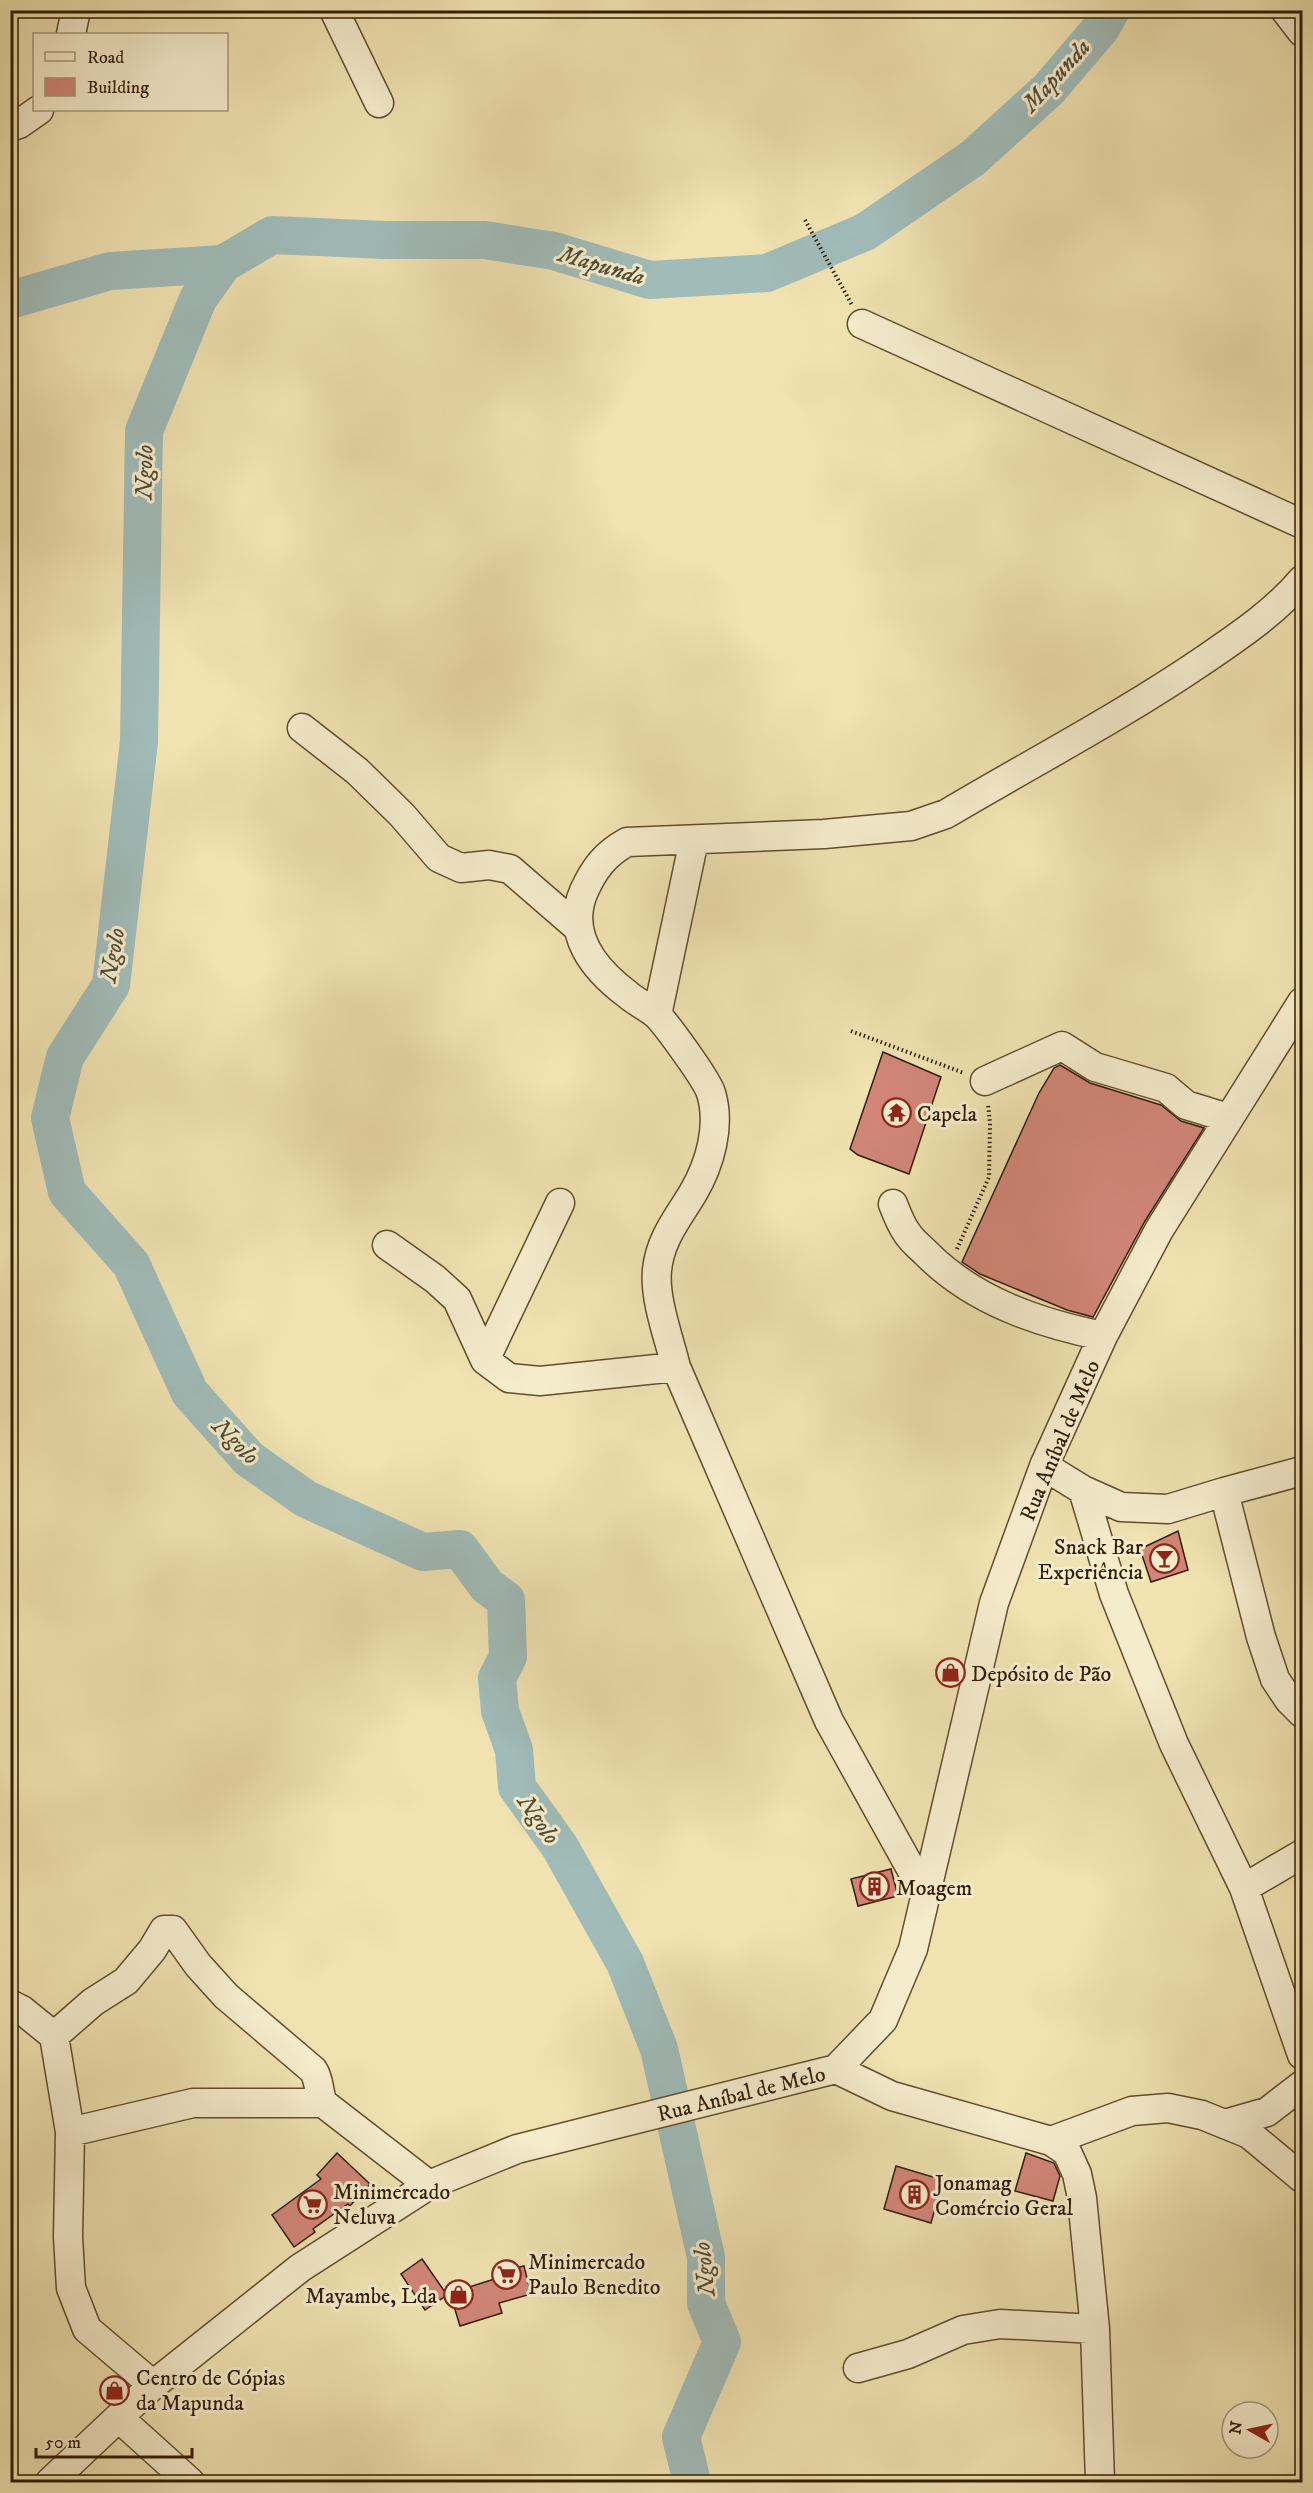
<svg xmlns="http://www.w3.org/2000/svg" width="1313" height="2493" viewBox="0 0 1313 2493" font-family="'IM FELL DW Pica',serif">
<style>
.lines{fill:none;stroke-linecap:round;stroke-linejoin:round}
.river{stroke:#a0bbb8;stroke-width:38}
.building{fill:#d18678;stroke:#321c00;stroke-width:1.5}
.minor-casing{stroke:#624e2c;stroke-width:31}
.path{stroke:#321c00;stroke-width:4;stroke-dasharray:1.5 3;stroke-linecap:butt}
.minor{stroke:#f5eccc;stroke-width:28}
.labels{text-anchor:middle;stroke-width:6;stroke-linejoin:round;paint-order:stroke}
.poi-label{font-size:22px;fill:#321c00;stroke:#f5eccc;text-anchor:start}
.street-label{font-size:22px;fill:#321c00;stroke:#f5eccc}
.water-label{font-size:24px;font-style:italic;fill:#534c37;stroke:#f5eccc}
</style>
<rect width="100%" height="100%" fill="#f0e2b1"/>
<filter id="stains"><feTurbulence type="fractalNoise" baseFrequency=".00333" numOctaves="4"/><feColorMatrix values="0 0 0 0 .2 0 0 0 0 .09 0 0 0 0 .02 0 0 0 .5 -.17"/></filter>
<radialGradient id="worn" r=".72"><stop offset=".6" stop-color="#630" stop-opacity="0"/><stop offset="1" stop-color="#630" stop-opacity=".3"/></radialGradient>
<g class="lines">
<path class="river" d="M223,264l-25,35 -54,132 -5,310 -28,244 -46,72 -15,61 17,74 64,72 59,129 59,66 57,40 117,53 37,-3 27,37 19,14 2,57 -11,21 3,33 14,39 3,37 43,60 65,116 34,86 47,208v46l16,39 -41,95 11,45
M10,300l100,-29 113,-7 49,-29 113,5h100l69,11 96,29 117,-7 98,-41 108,-74 76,-69 52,-61 10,-18"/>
</g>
<path class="building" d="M883,1052l58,25 -32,97 -51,-19 -8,-6z
M1060,1065l30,18 71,22 20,16 23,7 -59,93 -52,96 -26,-7 -87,-36 -18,-12 77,-169 15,-25z
M1178,1531l10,39 -37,12 -11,-33z
M891,1869l7,27 -40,10 -7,-27z
M337,2153l33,31 -20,22 -2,-2 -35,25 2,3 -21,15 -22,-32 49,-36 -4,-4z
M1026,2153l28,10 6,13 -7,25 -38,-10z
M896,2166l47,14 -12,43 -47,-14z
M422,2259l25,36 -22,15 -24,-36z
M524,2266l7,28 -32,9 3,10 -42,13 -10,-33 51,-16 -2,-5z"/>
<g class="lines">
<defs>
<path id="minor" d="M334,10l45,93
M1285,10l17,22
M71,34l5,-24
M10,127l9,-3 20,-14
M862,324l440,200
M302,728l55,43 45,44 37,43 22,10 28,-3 21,4 67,58
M657,1015l37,-175
M985,1081l77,-35 33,21 71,21 20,17 42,13
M893,1204c4,10 8,21 14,29 5,8 13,14 19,20 47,48 113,70 177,83
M387,1245l48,34 22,20 28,61 24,18 31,3 136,-14
M485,1360l75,-157
M1044,1466l39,24 38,17 47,2 56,-17 78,-21
M1083,1490l31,104 60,150 70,144 58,167
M1224,1492l37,145 14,42 14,21 13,13
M1244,1888l58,-34
M925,1894l-96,-173 -153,-354c-7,-29 -22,-68 -19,-97 3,-31 21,-52 36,-77 17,-29 28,-67 18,-100 -4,-13 -44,-68 -54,-78 -9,-8 -21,-13 -30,-21 -33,-25 -62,-60 -43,-103 10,-22 21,-37 43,-49l197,-8 87,-8 35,-12c86,-51 176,-98 258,-154 35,-24 71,-48 98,-80
M10,2004l12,6 32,26 16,96 -2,105 3,51 16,41 66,56
M54,2036l39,-34 33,-21 26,-31 12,-20h9l25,35 28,31 87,74c7,10 5,22 10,33l106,82
M836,2069l56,27 159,45 16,11 10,22 5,24 13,131 5,153
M1225,2124l42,-12 35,-27
M70,2132l123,-29h130
M1051,2141l81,-30 36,-3 34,7 47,19 53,44
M858,2368l50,-14 55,-24 37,-6 95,5
M119,2418l71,64
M50,2482l103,-97 147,-117 129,-83 88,-36 319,-80 47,-49 30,-71 81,-346 50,-137 59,-130 56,-106 143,-228"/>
</defs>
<use href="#minor" class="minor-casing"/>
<path class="path" d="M805,220l47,85
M851,1031l113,42
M957,1249l32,-72 1,-54 -2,-19"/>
<use href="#minor" class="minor"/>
</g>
<defs>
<symbol id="temple-ring" viewBox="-11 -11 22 22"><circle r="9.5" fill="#f5eccc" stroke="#8f2418" stroke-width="1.5"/><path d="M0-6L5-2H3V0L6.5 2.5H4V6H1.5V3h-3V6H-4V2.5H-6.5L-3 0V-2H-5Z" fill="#8f2418"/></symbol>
<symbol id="bar-ring" viewBox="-11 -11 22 22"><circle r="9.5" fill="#f5eccc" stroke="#8f2418" stroke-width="1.5"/><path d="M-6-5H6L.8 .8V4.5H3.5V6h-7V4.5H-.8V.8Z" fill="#8f2418"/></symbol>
<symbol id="shop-ring" viewBox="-11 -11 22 22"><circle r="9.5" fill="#f5eccc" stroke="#8f2418" stroke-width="1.5"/><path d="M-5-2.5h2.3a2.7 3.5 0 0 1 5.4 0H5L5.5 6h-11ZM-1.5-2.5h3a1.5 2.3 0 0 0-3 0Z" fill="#8f2418"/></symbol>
<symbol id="building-ring" viewBox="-11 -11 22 22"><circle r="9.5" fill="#f5eccc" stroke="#8f2418" stroke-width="1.5"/><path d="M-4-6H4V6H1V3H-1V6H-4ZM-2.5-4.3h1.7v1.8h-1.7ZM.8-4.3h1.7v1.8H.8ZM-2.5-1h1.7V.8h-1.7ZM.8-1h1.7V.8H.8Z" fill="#8f2418"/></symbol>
<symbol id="supermarket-ring" viewBox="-11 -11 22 22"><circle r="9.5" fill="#f5eccc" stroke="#8f2418" stroke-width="1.5"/><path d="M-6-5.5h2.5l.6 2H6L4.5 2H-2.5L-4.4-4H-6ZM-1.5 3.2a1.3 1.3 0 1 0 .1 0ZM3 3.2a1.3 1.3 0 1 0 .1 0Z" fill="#8f2418"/></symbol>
</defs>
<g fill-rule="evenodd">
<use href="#temple-ring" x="880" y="1096" width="33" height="33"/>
<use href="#bar-ring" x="1148" y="1542" width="33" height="33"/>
<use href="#shop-ring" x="934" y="1656" width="33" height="33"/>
<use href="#building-ring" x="858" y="1870" width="33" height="33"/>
<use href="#building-ring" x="898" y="2178" width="33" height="33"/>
<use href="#supermarket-ring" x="296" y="2188" width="33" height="33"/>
<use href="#supermarket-ring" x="490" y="2258" width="33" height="33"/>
<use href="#shop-ring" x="442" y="2278" width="33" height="33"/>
<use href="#shop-ring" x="98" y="2374" width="33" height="33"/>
</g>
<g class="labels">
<g class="poi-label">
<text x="917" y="1121">Capela</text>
<text x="1143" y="1554" text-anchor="end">Snack Bar<tspan x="1143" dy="25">Experiência</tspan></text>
<text x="971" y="1681">Depósito de Pão</text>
<text x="896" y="1895">Moagem</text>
<text x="935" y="2190">Jonamag<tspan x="935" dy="25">Comércio Geral</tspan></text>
<text x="333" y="2199">Minimercado<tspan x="333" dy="25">Neluva</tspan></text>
<text x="528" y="2269">Minimercado<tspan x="528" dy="25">Paulo Benedito</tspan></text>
<text x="437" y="2303" text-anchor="end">Mayambe, Lda</text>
<text x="136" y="2385">Centro de Cópias<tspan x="136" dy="25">da Mapunda</tspan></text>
</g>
<g class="street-label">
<text transform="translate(1059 1440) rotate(-67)" y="8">Rua Aníbal de Melo</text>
<text transform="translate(741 2093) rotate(-14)" y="8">Rua Aníbal de Melo</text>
</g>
<g class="water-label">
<text transform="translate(1056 75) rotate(-48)" y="8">Mapunda</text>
<text transform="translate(602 265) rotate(16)" y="8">Mapunda</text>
<text transform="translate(144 472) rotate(-89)" y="8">Ngolo</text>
<text transform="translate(112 955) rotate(-80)" y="8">Ngolo</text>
<text transform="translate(236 1441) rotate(45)" y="8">Ngolo</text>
<text transform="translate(539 1819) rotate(55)" y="8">Ngolo</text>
<text transform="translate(704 2269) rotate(-96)" y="8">Ngolo</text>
</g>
</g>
<rect width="1313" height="2493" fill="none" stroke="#f0e2b1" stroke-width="36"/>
<rect x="12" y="12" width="1289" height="2469" fill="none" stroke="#321c00" stroke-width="3"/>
<rect x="18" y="18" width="1277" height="2457" fill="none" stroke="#321c00" stroke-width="1.5"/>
<rect x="33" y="33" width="195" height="78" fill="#f5eccc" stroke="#a7997a" stroke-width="1.5"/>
<rect x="45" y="52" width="30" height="9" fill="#f5eccc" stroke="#a7997a" stroke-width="1.5"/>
<text x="87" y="63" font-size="18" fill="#321c00">Road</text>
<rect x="45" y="78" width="30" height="18" fill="#d18678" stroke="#a7997a" stroke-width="1.5"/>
<text x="87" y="93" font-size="18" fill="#321c00">Building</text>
<g transform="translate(1250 2430) rotate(279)"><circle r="28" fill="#f5eccc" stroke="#a7997a" stroke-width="1.5"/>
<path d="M0-4.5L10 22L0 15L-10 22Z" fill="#8f2418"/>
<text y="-9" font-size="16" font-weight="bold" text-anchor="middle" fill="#321c00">N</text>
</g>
<path d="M36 2448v9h156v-9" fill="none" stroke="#321c00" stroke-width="3"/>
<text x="45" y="2448" font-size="18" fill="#321c00" stroke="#f5eccc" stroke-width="4.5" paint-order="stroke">50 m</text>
<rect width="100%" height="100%" filter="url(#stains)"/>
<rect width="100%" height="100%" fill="url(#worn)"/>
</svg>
